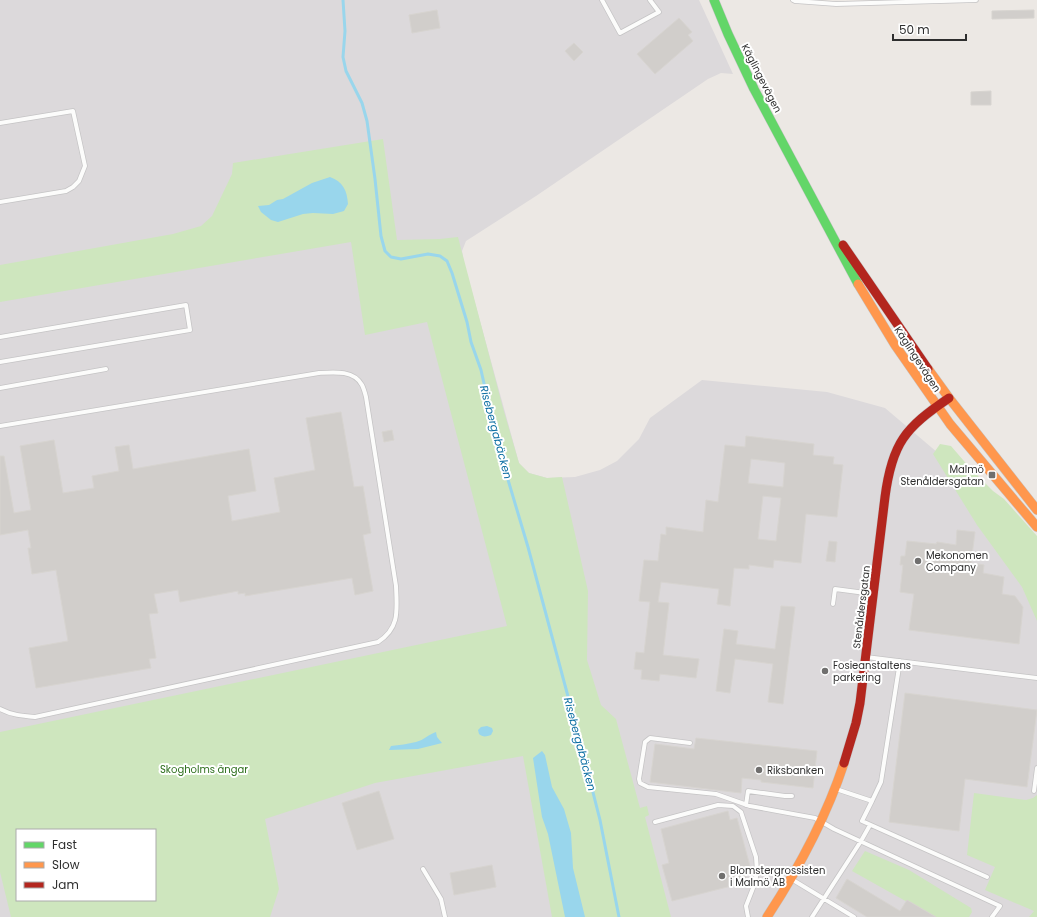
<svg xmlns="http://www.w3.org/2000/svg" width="1037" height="917" viewBox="0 0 1037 917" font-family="Poppins,sans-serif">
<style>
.industrial{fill:#dcd9db;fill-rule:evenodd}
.green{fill:#cee6be;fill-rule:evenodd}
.water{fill:#99d6ec}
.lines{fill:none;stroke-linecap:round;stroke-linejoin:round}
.stream{stroke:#99d6ec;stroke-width:3}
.building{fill:#d1cecb;stroke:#d7d4d0;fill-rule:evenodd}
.lane-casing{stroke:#c5c4c5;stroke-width:5.5}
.fast-casing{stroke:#c5c4c5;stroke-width:10}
.slow-casing{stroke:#c5c4c5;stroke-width:10}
.jam-casing{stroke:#c5c4c5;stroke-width:10}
.lane{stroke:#fcfcfb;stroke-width:4}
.fast{stroke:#63d668;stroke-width:9}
.slow{stroke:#ff974d;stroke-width:9}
.jam{stroke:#b3261e;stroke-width:9}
.poi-dot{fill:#706f6e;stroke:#fff;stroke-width:1.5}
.labels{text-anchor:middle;stroke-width:4;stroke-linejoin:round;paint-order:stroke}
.street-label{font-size:10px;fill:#2e2e2e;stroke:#fff}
.poi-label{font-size:10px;fill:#2e2e2e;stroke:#fff;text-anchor:start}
.park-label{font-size:10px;fill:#2c6e1b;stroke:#fff}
.water-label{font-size:11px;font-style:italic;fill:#0d6fa3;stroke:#fff}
</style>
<rect width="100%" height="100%" fill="#ece8e4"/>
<path class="industrial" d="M0,0h699l34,74 -12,-1 -13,6 -172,117 -70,45 -4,10 2,12 55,200 10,10 18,5 28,-1 25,-7 17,-9 22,-22 11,-21 52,-38 125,12 58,16 99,84 53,59v366h-1037zM17,830h138v70h-138z"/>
<path class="green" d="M383,139l14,101 43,-1 18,-2 45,171 16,55 10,10 18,5 15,-1 26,114 -1,69 14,45 15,14 24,89 7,-2 2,9 -4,2 26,100h-119l-29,-161 -148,27 -110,36 14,70 -9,28h-259l-11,-45v-140l507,-106 -80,-304 -62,13 -14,-93 -351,60v-37l173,-31 28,-8 11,-10 20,-42 1,-11zM17,830h138v70h-138z
M940,444l11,2 19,22 23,23 11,8 33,37v85l-15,-34 -45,-62 -44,-71z
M974,793l52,7 7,-2 4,-3v122h-8l5,-6 -49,-21 10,-23 -28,-12z
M865,851l44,19 62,38 1,4 -3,5h-35l-82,-46z"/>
<path class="water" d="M330,177c13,5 17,13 18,27l-4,7 -11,3 -20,-1 -10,1 -25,8 -7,-2 -10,-8 -3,-6 11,-1 8,-5 6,-1 29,-16z
M487,726l5,2 1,3 -2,4c-5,2 -9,2 -12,-1l-1,-4 3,-3z
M436,732l1,5 5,6 -24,6 -29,1 2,-4c8,-1 17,-2 25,-4 8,-2 13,-8 20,-10z
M542,751l3,4 7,32 12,22 7,24 2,35 12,49h-20l-17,-83 -6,-17 -9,-59z"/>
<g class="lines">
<path class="stream" d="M343,0l2,31 -2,26 3,14 16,32 5,18 8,58 6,57 4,15 6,6 10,2 27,-5 12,2 7,5 5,12 15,49 4,20 10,28 17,76 30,101 53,198 19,75 19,97"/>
</g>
<path class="building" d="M437,10l3,18 -28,5 -3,-18z
M1034,10v8l-42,1v-8z
M679,18l13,14 -4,3 5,6 -38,33 -18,-20z
M574,43l9,9 -9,9 -9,-10z
M991,91v14h-20v-13z
M341,412l13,75 9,-1 8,47 -8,2 10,56 -18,4 -3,-17 -107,18v-3l-7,1v-3l-58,11 -2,-12 -24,4 4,19 -9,1 7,44 -7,1 2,9 -115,20 -7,-40 39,-7 -12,-71 -24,4 -4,-26h3l-3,-18 -28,5v-79h4l10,57 17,-3 -11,-64 34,-6 9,53 31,-5 -2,-12 27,-5 -4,-24 14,-2 4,24 116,-20 7,42 -28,5 4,25 48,-9 -6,-34 41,-8 -9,-52z
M392,430l2,10 -10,2 -2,-10z
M746,436l68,8 -1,11 21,2 -1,7 10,1 -6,52 -31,-3 -5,49 -27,-3 -1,8 -24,-3v4l-15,-1 -4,38 -13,-2 2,-15 -58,-7 -3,20 11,1 -6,52 36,4 -3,19 -36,-4 -1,7 -18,-2 1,-9 -8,-1 2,-17 8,1 6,-51 -11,-1 5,-41 14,1 3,-27 5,1v-8l37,5 3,-32 12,2 7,-57 20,2zM751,459l34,4 -2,24 -35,-4zM763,496l18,2 -5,43 -18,-2z
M957,530l18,2 -4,31 13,2 -1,8 21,4 -2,17 13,2 8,11 -4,37 -110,-14 5,-36 -14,-2 3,-27h-3l1,-9h4l2,-15 29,3 1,-2 19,3z
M829,541l8,1 -2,20 -9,-1z
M781,606l14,1 -12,97 -15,-2 5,-38 -38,-5 -5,34 -14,-2 8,-62 14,2 -2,13 39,5z
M905,693l132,17 -10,77 -62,-8 -6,52 -70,-9z
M696,738l121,13 -4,37 -52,-6v-2l-19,-2 -1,15 -91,-11 5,-38 39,5z
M379,791l15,48 -37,11 -15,-47z
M728,811l2,9 7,-2 14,52 -7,2 3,10 -75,19 -10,-36 7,-2 -8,-34z
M492,865l4,22 -42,8 -4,-22z
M847,879l53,32 7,-11 29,17h-69l-31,-19z"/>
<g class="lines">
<defs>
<path id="lane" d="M602,0l18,33 39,-21 -9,-12
M793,0l2,1 41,3 140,-4
M0,123l73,-12 12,55 -6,15 -6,6 -7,4 -66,11
M0,337l186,-32 4,25 -190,32
M0,388l106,-19
M0,426l319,-53c15,-1 35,-3 43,12 2,4 3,8 4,12l30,189c1,24 4,42 -18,56l-343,75c-12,-1 -24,-2 -35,-8
M833,604l2,-15 38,5
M866,657l171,21
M690,743l-40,-5 -5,4 -6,37 1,4 8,4 68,7 34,12 65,12 19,11 166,77 -8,11
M836,789l36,12 9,-19 19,-121
M1034,791l3,-23
M872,801l-10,20 125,56
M746,805l2,-14 37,5h7
M655,822l63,-17 15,1 8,6 15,45 1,14 -2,12 -9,23 2,11
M423,869l18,30 4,18
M793,880l61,37
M812,917l49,-76 9,-16"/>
<path id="fast" d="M714,0l14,34 26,55 104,195"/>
<path id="slow" d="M858,284l37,61 55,79 87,103
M928,369l21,29 88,112
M767,917c32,-49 59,-99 77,-154"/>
<path id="jam" d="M843,245l85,124
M844,763l12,-40 4,-20 25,-206c7,-54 20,-69 64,-99"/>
</defs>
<use href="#lane" class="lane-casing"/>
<use href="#fast" class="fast-casing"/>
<use href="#slow" class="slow-casing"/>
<use href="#jam" class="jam-casing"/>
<use href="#lane" class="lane"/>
<use href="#fast" class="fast"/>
<use href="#slow" class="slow"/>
<use href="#jam" class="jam"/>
</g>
<g class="poi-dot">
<rect x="988" y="471" width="8" height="8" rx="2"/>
<circle cx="918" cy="561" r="4"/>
<circle cx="825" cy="671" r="4"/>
<circle cx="759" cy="770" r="4"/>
<circle cx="722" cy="876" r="4"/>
</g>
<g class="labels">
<g class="street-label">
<text transform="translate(762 78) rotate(63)" y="4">Käglingevägen</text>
<text transform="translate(918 359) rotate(57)" y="4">Käglingevägen</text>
<text transform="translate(861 607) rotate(-83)" y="4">Stenåldersgatan</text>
</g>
<g class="poi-label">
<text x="984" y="473" text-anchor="end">Malmö<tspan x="984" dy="12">Stenåldersgatan</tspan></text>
<text x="926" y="559">Mekonomen<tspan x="926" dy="12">Company</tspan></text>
<text x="833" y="669">Fosieanstaltens<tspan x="833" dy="12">parkering</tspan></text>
<text x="767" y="774">Riksbanken</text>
<text x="730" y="874">Blomstergrossisten<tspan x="730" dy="12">i Malmö AB</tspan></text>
</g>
<g class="park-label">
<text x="204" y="773">Skogholms ängar</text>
</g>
<g class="water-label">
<text transform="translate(496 432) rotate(75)" y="4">Risebergabäcken</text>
<text transform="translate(580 744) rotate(75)" y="4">Risebergabäcken</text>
</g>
</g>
<rect x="16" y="829" width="140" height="72" fill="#ffffff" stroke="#ababab"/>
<rect x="24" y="842" width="20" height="6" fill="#63d668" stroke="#ababab"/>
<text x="52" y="849" font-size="12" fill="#2e2e2e">Fast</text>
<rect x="24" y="862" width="20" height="6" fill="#ff974d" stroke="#ababab"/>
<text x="52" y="869" font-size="12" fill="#2e2e2e">Slow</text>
<rect x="24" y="882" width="20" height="6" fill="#b3261e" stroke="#ababab"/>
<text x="52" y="889" font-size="12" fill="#2e2e2e">Jam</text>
<path d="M893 34v6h73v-6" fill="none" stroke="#2e2e2e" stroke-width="2"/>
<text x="899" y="34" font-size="12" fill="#2e2e2e" stroke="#ffffff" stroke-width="3" paint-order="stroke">50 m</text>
</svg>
